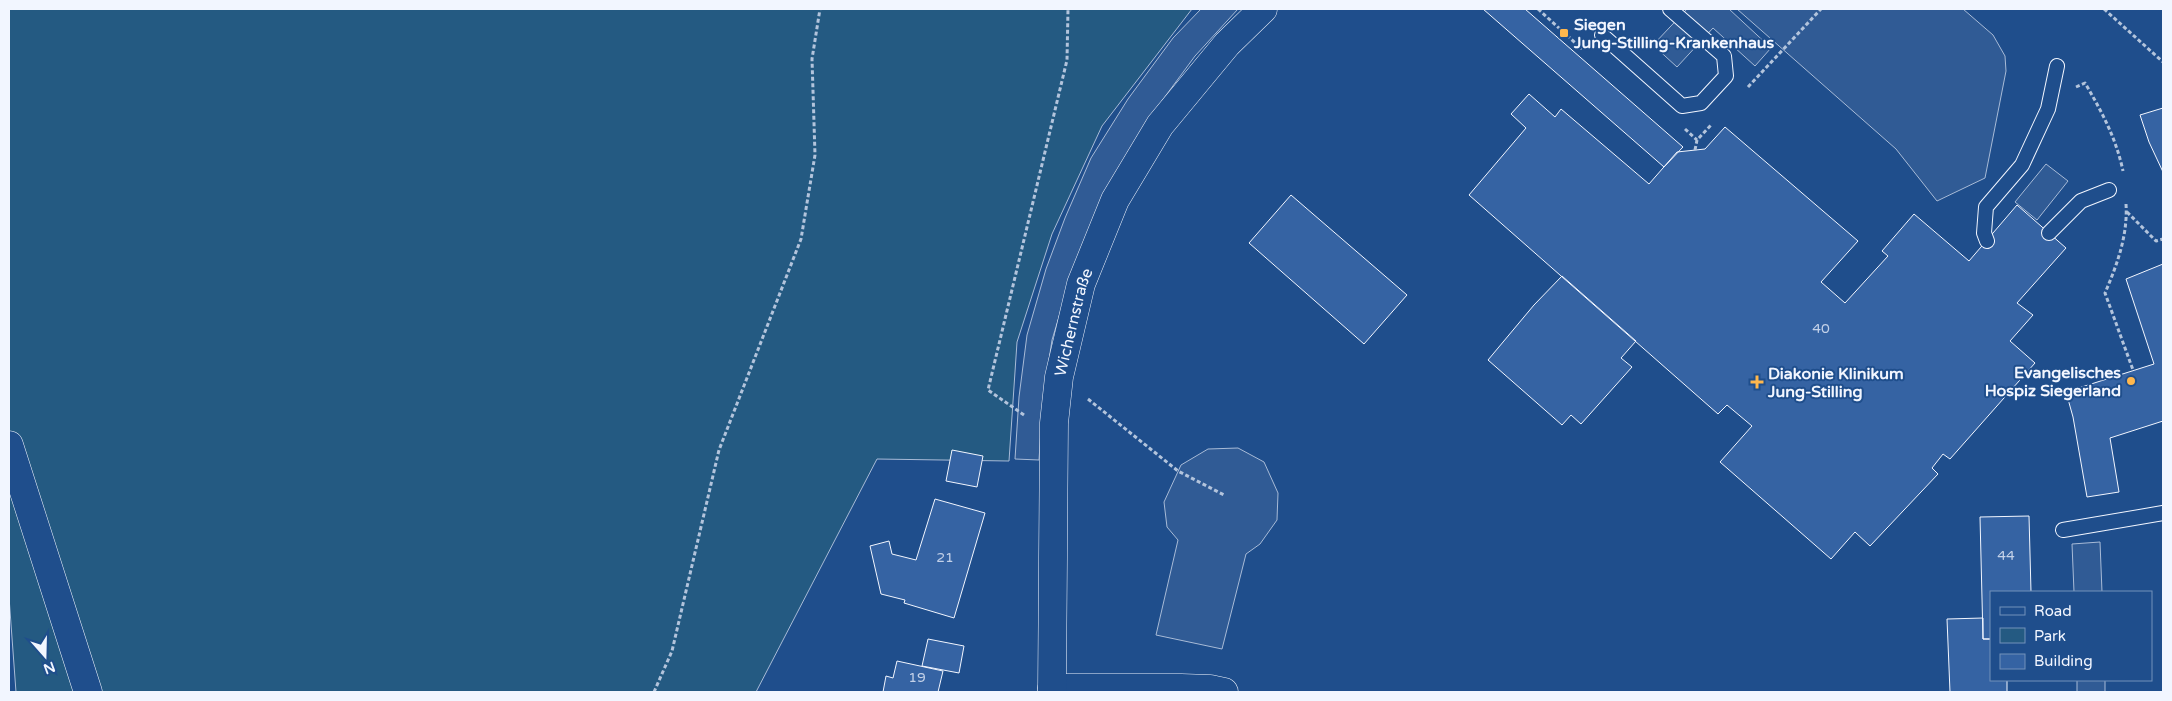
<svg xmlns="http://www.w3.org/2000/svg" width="2172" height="701" viewBox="0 0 2172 701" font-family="'Varela Round',sans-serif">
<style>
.green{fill:#245a82;stroke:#a8bbd7}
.parking{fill:#305b95;stroke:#a8bbd7}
.building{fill:#3563a3;stroke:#f2f6ff}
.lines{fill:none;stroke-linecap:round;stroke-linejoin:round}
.lane-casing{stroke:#f2f6ff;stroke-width:16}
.street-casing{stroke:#f2f6ff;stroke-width:29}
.secondary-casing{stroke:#f2f6ff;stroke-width:29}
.path{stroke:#b3c4dc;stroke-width:3;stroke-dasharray:4 2.5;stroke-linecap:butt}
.lane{stroke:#1f4e8c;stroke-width:14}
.street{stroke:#1f4e8c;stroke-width:28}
.secondary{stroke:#1f4e8c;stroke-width:28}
.poi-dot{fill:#ffb74d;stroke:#1f4e8c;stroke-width:2}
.labels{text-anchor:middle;stroke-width:4;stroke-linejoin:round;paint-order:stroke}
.number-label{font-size:14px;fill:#c3d1e8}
.poi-label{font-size:16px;font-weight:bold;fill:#f2f6ff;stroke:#1f4e8c;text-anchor:start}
.street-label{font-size:16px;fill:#f2f6ff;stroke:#1f4e8c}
</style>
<rect width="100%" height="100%" fill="#1f4e8c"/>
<path class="green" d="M9,9h1183l-90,117 -50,108 -35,108 -8,119 -132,-2 -121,233h-740l-7,-95z"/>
<path class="parking" d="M1201,9h37l-43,47 -45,61 -80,163 -18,60 -9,60 -4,60 -24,-1 4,-62 8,-62 19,-66 19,-51 26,-60 37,-59 45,-61z
M1687,9h42l42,39 -16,18 -42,-38 -36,39 -24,-22z
M1737,9h226l30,26 12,21 1,15 -21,107 -48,23 -41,-52z
M2046,164l22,17 -31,39 -22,-18z
M1238,448l26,14 14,31 -1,27 -17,24 -14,10 -24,95 -66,-14 22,-95 -11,-13 -3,-25 17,-37 27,-16z
M2100,542l2,50h-28l-2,-48z
M2077,680h28v12h-28z"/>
<path class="building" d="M1483,9h42l158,138 -19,20z
M1529,94l26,23 6,-8 88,75 28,-32 28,-3 20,-22 133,114 -37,41 24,21 43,-47 -6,-5 32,-37 55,47 48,-56 49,43 -49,55 16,12 -23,26 25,22 -85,96 -7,-5 -11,14 6,6 -68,72 -15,-14 -24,27 -111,-97 32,-36 -25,-21 -9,9 -249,-219 57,-67 -15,-14z
M2163,108v64l-14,-30 -9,-27z
M1291,195l116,100 -43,49 -115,-101z
M2163,264v157l-53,17 9,54 -32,5 -14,-80 -7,-25 88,-28 -28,-85z
M1562,276l74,65 -15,17 11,9 -51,57 -10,-9 -9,10 -74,-65 46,-55z
M952,450l31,6 -6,31 -31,-6z
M935,499l50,14 -31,105 -50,-15 1,-3 -24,-6 -11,-48 19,-5 3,13 24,6z
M2029,516l2,76h-40v47h-8l-3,-122z
M1983,618v21h8v41h16v12h-57l-3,-73z
M928,639l36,7 -5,27 -37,-7z
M897,661l46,10 -5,21h-55l3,-16 7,2z"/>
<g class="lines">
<defs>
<path id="lane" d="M1602,35l80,71 19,-3 25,-27 -2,-20 -54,-47
M2049,233l32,-32 28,-11
M1987,241l-3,-8 2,-26 36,-42 26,-56 9,-43
M2063,530l100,-17"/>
<path id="street" d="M9,445l79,247
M1052,688h129l29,1 14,3"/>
<g id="secondary">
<path id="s1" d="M1052,692l2,-269 5,-46 22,-93 34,-84 45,-75 67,-81 36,-35"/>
</g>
</defs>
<use href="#lane" class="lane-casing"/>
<use href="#street" class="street-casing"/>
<use href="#secondary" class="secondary-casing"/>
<path class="path" d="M1538,9l44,40
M2104,9l59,53
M1748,87l73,-78
M2076,87l9,-4c17,29 31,55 38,88
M1685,129l12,11
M1695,150l2,-10 15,-16
M2126,204c2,31 -9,61 -21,89l28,77
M2127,212l29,29 7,-2
M1088,399l90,72 46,24
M1024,415l-36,-25 79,-330 1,-51
M654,692l18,-41 47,-201 82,-211 14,-84 -3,-96 8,-50"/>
<use href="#lane" class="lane"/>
<use href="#street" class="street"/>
<use href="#secondary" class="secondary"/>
</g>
<g class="poi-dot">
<rect x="1559" y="28" width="10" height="10" rx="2.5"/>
<circle cx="2131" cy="381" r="5"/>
<path d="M1754.5 374.5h5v5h5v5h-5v5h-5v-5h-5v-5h5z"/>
</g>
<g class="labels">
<g class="number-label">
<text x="1821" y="333">40</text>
<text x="2006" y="560">44</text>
<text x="945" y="562">21</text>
<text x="917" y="682">19</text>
</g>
<g class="poi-label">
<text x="1574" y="30">Siegen<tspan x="1574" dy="18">Jung-Stilling-Krankenhaus</tspan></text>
<text x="2121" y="378" text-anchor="end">Evangelisches<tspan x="2121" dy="18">Hospiz Siegerland</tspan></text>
<text x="1768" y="379">Diakonie Klinikum<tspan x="1768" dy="18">Jung-Stilling</tspan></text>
</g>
<g class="street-label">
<text dy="6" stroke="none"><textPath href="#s1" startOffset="372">Wichernstraße</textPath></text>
</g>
</g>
<rect width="2172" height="701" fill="none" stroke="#f2f6ff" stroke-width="20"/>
<rect x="1990" y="591" width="162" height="90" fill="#1f4e8c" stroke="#7391ba"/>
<rect x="2000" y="607" width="25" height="8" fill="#1f4e8c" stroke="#7391ba"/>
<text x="2034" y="616" font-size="15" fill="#f2f6ff">Road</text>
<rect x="2000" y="628" width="25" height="15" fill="#245a82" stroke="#7391ba"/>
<text x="2034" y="641" font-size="15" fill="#f2f6ff">Park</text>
<rect x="2000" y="654" width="25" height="15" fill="#3563a3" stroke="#7391ba"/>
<text x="2034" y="666" font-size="15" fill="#f2f6ff">Building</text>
<g transform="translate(45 656) rotate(160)" stroke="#1f4e8c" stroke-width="4" paint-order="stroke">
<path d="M0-4L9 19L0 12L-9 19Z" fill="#f2f6ff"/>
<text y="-8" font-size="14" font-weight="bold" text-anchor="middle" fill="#f2f6ff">N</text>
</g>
</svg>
